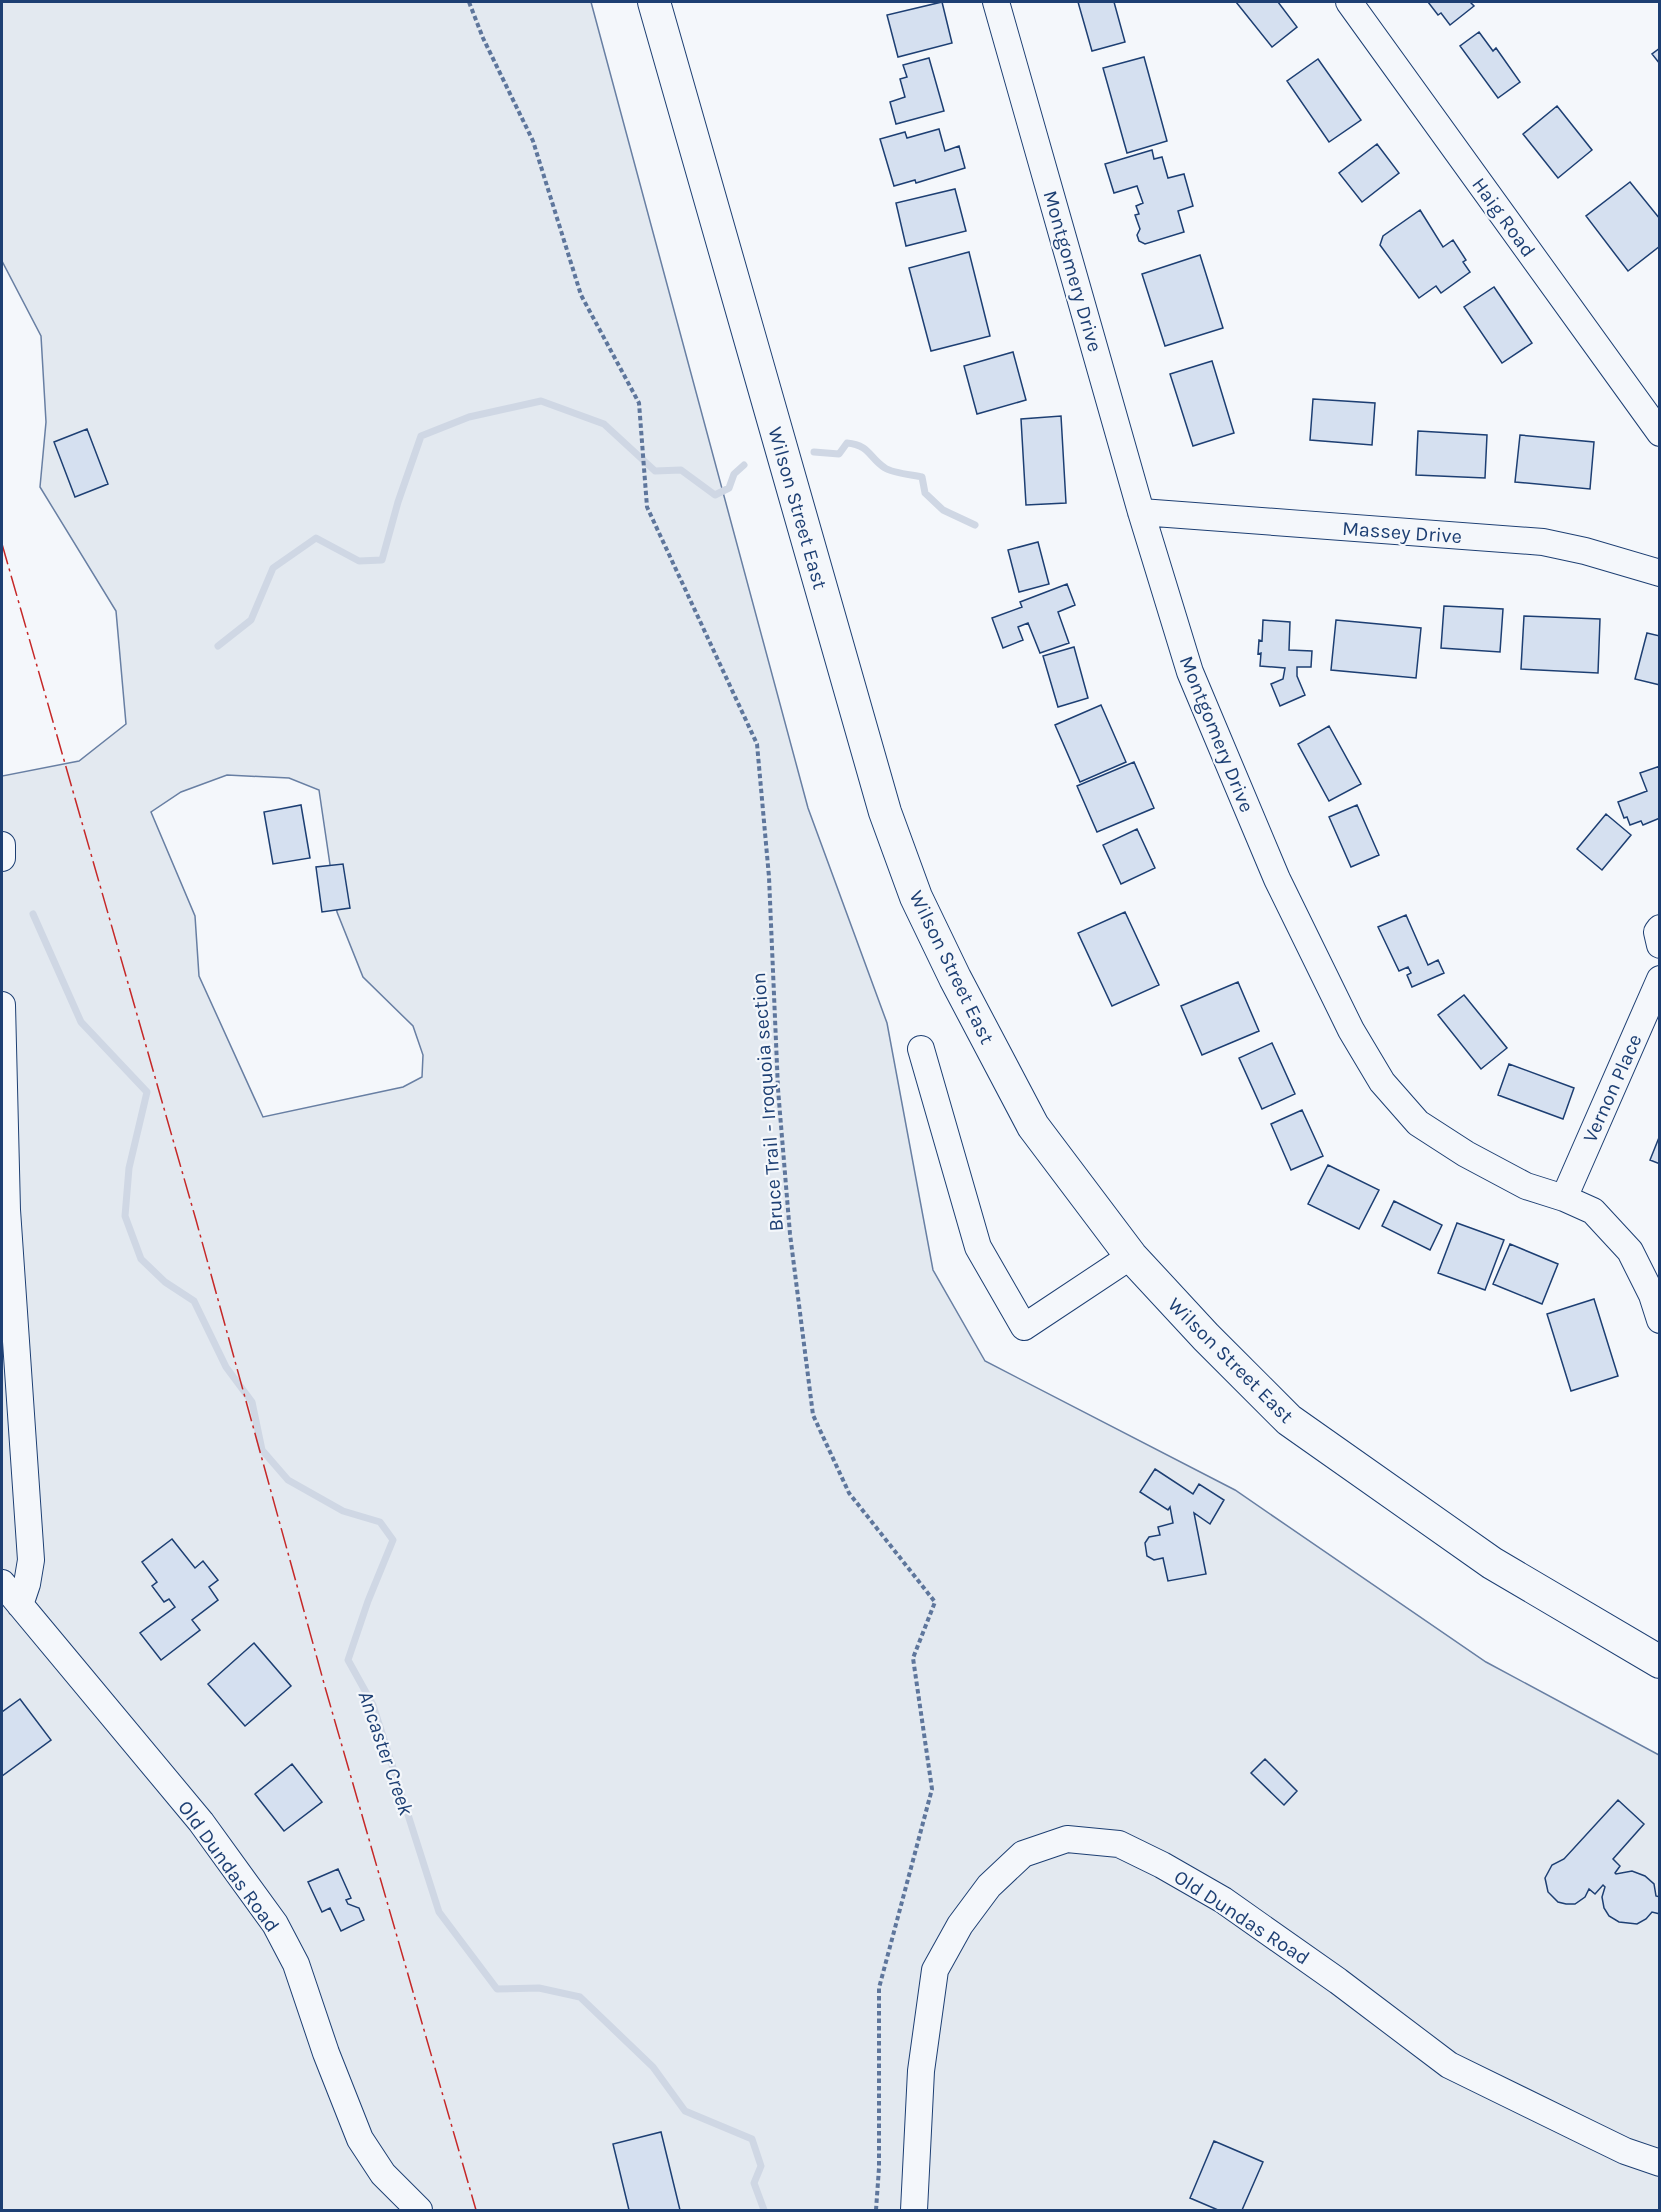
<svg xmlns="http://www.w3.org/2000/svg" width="1661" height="2212" viewBox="0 0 1661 2212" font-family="Karla,sans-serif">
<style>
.green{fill:#e3e9f0;stroke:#687fa3;stroke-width:1.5;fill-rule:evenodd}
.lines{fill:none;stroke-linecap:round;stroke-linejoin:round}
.stream{stroke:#cfd7e4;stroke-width:7}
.building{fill:#d5e0f0;stroke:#1d3f73;stroke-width:1.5}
.minor-casing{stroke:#1d3f73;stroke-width:28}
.major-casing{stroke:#1d3f73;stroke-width:34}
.path{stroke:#5e769c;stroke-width:4;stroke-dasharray:4.5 3;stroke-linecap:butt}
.minor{stroke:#f4f7fb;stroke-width:26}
.major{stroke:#f4f7fb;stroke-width:32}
.power{stroke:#c62828;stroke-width:1.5;stroke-dasharray:21 4.5 3 4.5;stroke-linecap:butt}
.labels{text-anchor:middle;stroke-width:4.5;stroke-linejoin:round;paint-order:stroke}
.street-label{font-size:20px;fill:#1d3f73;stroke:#f4f7fb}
.water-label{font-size:21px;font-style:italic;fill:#1d3f73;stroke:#f4f7fb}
</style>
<rect width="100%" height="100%" fill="#f4f7fb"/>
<path class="green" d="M2,2h589l217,806 79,215 46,247 52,91 250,129 251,172 173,93v455h-1657v-1434l77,-15 47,-37 -10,-113 -76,-124 6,-65 -5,-86 -39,-75zM227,775l62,3 30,12 18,122 26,65 50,49 10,29 -1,22 -19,10 -140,30 -64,-141 -4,-60 -44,-104 30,-20z"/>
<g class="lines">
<path class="stream" d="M814,452l25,2 8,-11c23,2 22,15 38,25 7,5 28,7 37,9l3,16 18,17 32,15
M218,646l33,-26 22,-52 43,-30 43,23 23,-1 16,-58 23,-66 48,-19 72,-16 63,23 51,47 26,-1 34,25 14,-7 5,-14 10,-9
M33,914l48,108 66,70 -18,76 -4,48 16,43 24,23 29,19 32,66 26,35 10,48 26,30 55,31 37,11 13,18 -25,61 -20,59 25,45 66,207 58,77 42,-1 41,9 73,70 32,44 67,28 9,27 -7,17 10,27"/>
</g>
<path class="building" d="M942,2l10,41 -54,14 -11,-42z
M1078,2h36l11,40 -33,9z
M1236,2h42l19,25 -25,20z
M1428,2h42l4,4 -24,19 -9,-12 -3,2z
M1479,32l14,19 3,-3 24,34 -22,16 -38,-52z
M1660,48v16l-8,-10z
M1144,57l23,84 -40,12 -24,-85z
M929,58l15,53 -48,13 -6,-22 15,-5 -5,-18 7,-2 -4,-12z
M1318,59l43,61 -32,22 -42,-61z
M1557,106l35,44 -34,28 -35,-44z
M939,129l6,22 14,-5 6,22 -49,15 -1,-3 -21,6 -14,-47 25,-7 2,6z
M1377,144l22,29 -37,29 -23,-29z
M1152,150l2,9 8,-2 6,21 16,-4 9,32 -15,5 6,21 -39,12 -6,-3 -2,-6 3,-6 -5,-14 4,-1 -3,-8 7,-3 -6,-17 -23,7 -9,-29z
M1630,182l30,37v27l-32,25 -42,-55z
M955,189l11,42 -60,15 -10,-43z
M1420,210l23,37 10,-7 13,20 -3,2 7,10 -29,21 -5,-7 -17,12 -39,-53 3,-9z
M969,252l21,84 -59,15 -22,-83z
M1200,255l23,73 -58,18 -23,-72z
M1494,287l38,56 -30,20 -38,-56z
M1013,352l13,48 -49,14 -13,-48z
M1212,361l22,72 -41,13 -23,-72z
M1313,399l62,4 -3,42 -62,-5z
M1061,416l5,87 -40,2 -5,-86z
M87,429l21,55 -33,13 -21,-55z
M1418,431l69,4 -2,43 -69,-3z
M1520,435l74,7 -4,47 -75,-7z
M1038,542l11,42 -30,8 -11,-42z
M1067,584l8,21 -17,7 11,31 -29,10 -12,-30 -10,4 5,13 -20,8 -11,-30 30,-11 -2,-5z
M1444,606l59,3 -3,43 -59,-4z
M1524,616l76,3 -2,54 -77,-4z
M1263,620l27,2 -1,28 23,1 -1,16h-14v9l8,19 -25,11 -9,-22 12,-5 2,-11 -25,-2 1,-13 -3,1 1,-14 3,1z
M1336,620l85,8 -5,50 -85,-8z
M1647,633l13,3v49l-25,-6z
M1074,647l14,51 -30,9 -15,-51z
M1101,705l25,57 -46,20 -25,-57z
M1329,726l32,58 -32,17 -31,-57z
M1134,762l20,46 -57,24 -20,-46z
M1660,766v52l-17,7 -2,-4 -11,4 -3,-8 -3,1 -6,-16 29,-11 -7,-18z
M301,805l9,53 -37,6 -9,-52z
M1357,805l22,50 -28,12 -22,-50z
M1606,814l25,21 -29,35 -25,-21z
M1137,829l18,39 -34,16 -18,-39z
M343,864l7,44 -28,4 -6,-45z
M1125,912l34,73 -47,21 -34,-73z
M1406,915l22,50 10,-5 6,13 -32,14 -5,-12 4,-2 -3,-6 -9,4 -21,-44z
M1238,982l21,49 -57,24 -21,-49z
M1464,995l43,53 -26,21 -43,-54z
M1272,1043l23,51 -33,15 -23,-51z
M1509,1064l65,24 -11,31 -65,-24z
M1302,1110l21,46 -32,14 -20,-46z
M1660,1135v29l-10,-4z
M1328,1165l51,25 -20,39 -51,-25z
M1394,1201l48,24 -12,25 -48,-24z
M1457,1223l47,17 -19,50 -47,-17z
M1510,1244l48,20 -16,40 -49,-20z
M1594,1299l24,77 -47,15 -24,-77z
M1155,1469l38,25 6,-10 25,16 -14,24 -16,-11 12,61 -38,7 -5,-23 -9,2 -7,-4 -2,-13 4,-6 11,-2 -2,-8 15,-4 -3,-16 -2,3 -28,-18z
M172,1539l23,29 8,-7 15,19 -9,7 9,13 -26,20 8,10 -39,30 -21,-27 35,-26 -6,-8 -5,3 -12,-16 5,-4 -15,-20z
M254,1643l37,43 -46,40 -37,-42z
M20,1699l31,41 -49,36v-64z
M1265,1759l32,32 -13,14 -33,-32z
M292,1764l30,38 -38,29 -29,-37z
M1618,1800l26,24 -31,35 7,7 -5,7 1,1 16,-3 13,5 9,8 2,12 4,1v17l-8,-2 -6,7 -9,5 -18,-2 -10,-6 -5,-8 -2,-11 3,-10 -2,-2 -8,9 -6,-5 -4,8 -10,7h-9l-8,-2 -10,-10 -3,-14 7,-13 12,-6z
M338,1869l13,29 -5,2 2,4 11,4 5,12 -23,11 -11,-23 -8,4 -14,-30z
M661,2132l19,78h-51l-16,-66z
M1214,2141l49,21 -21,48h-24l-28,-12z"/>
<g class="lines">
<defs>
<path id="minor" d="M996,2l145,510 49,160 87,207 74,151 31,52 36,41 48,31 60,32 38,12 29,13 37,40 22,44 8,25
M1349,2l311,431
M1141,512l402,30 42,9 75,22
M2,845v13
M1660,928l-3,4 3,13
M2,1005l5,205 24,350 -4,24 -7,21
M921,1049l57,198 46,80 107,-71
M1564,1198l96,-219
M2,1583l199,239 74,102 21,40 30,89 34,86 23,35 36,36
M914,2210l7,-139 14,-101 25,-45 29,-39 34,-32 44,-15 52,5 43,21 61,35 115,81 111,84 141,69 35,17 35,12"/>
<path id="major" d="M654,2l231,810 31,85 39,81 78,148 98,130 75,81 83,83 203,143 168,99"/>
</defs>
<use href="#minor" class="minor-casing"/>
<use href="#major" class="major-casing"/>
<path class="path" d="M469,2l14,36 50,103 48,154 58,108 8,104 110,237 12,133 9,212 12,145 23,181 36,78 86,109 -22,56 19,131 -53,199v180l-3,42"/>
<use href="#minor" class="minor"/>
<use href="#major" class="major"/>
<path class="power" d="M2,544l194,676 129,467 151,523"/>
</g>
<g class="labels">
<g class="street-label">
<text transform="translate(1504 217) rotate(54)" y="7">Haig Road</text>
<text transform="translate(1073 271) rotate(74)" y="7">Montgomery Drive</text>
<text transform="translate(798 508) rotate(74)" y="7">Wilson Street East</text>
<text transform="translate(1402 532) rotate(4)" y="7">Massey Drive</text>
<text transform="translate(1217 734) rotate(68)" y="7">Montgomery Drive</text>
<text transform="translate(952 967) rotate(64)" y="7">Wilson Street East</text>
<text transform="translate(1612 1088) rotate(-66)" y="7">Vernon Place</text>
<text transform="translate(767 1102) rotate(-94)" y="7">Bruce Trail - Iroquoia section</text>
<text transform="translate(1231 1360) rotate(45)" y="7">Wilson Street East</text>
<text transform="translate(229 1866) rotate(54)" y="7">Old Dundas Road</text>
<text transform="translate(1242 1917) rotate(33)" y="7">Old Dundas Road</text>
</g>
<g class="water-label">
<text transform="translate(386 1753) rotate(71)" y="7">Ancaster Creek</text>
</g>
</g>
<rect width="1661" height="2212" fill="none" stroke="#1d3f73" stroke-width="6"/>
</svg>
